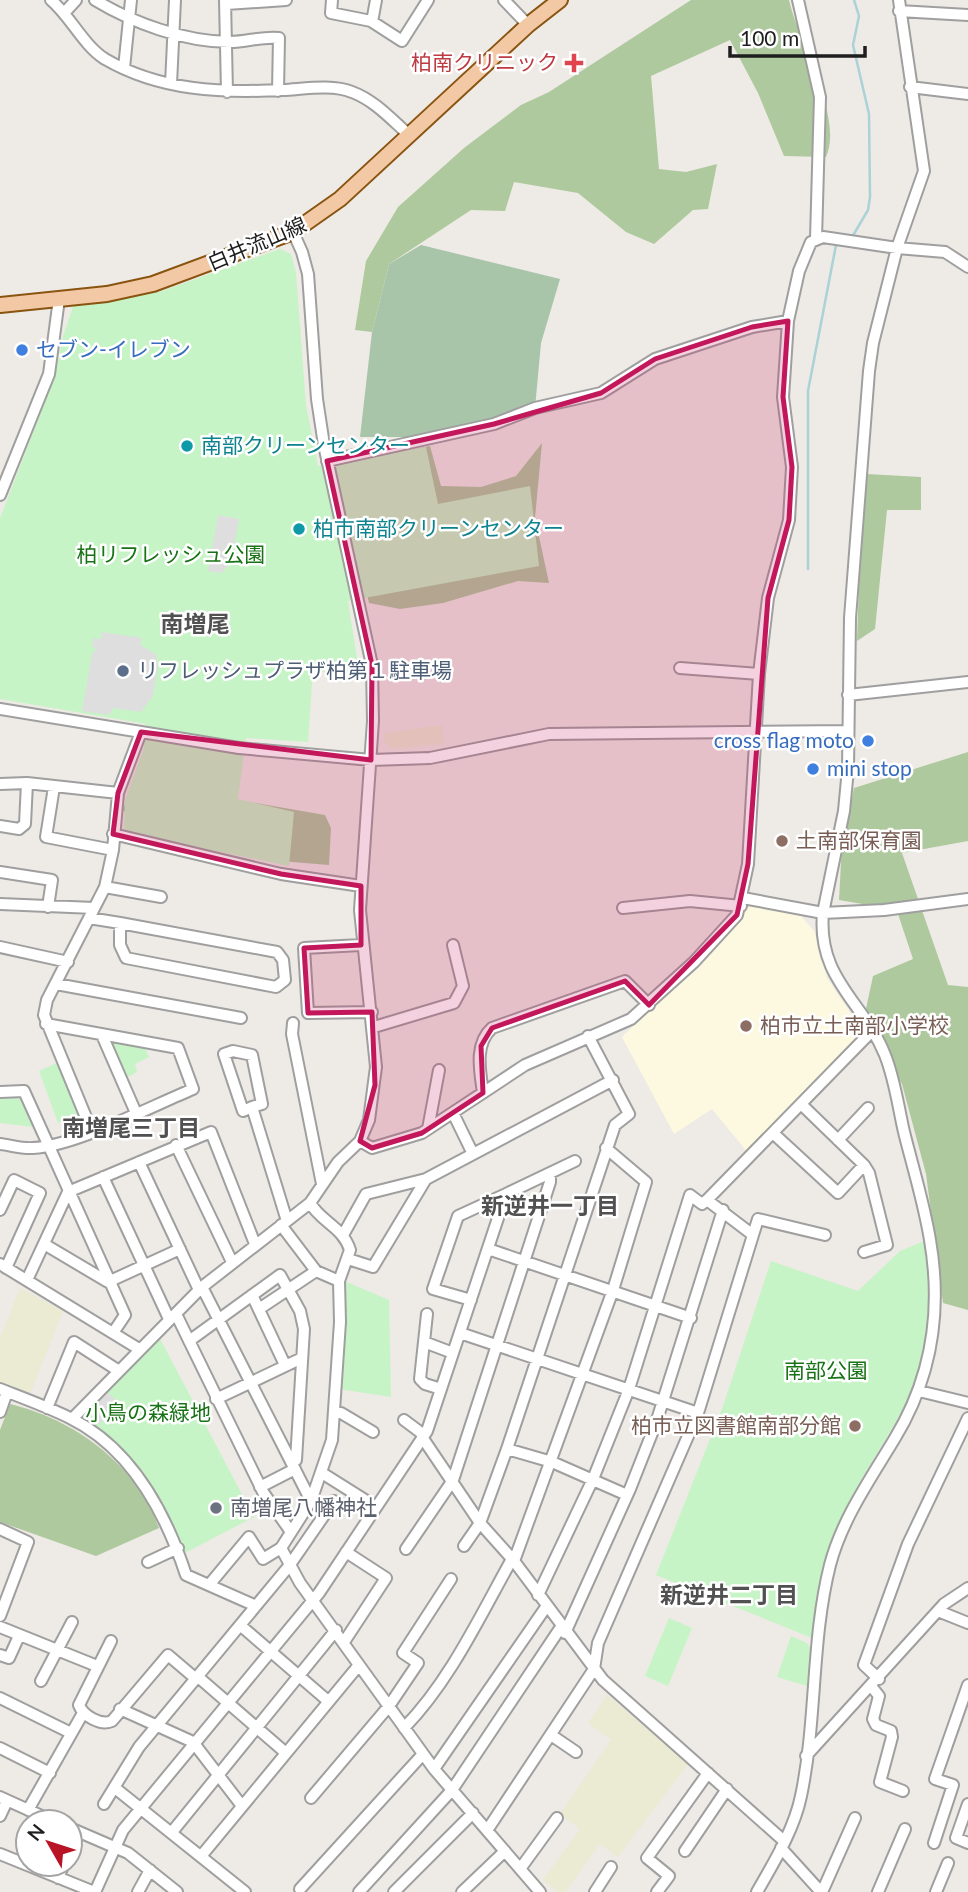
<svg xmlns="http://www.w3.org/2000/svg" width="968" height="1892" viewBox="0 0 968 1892" font-family="Lato,'Noto Sans JP',sans-serif">
<style>
.education{fill:#fcf9e0}
.farmland{fill:#ebead2}
.forest{fill:#afc99e}
.cemetery{fill:#a8c5aa}
.park{fill:#c7f4c6}
.parking{fill:#dedede}
.lines{fill:none;stroke-linecap:round;stroke-linejoin:round}
.stream{stroke:#aad2d7;stroke-width:2.5}
.minor-casing{stroke:#9f9f9f;stroke-width:14}
.major-casing{stroke:#89540f;stroke-width:18}
.minor{stroke:#fff;stroke-width:10}
.major{stroke:#f3c9a5;stroke-width:14}
.marked{fill:#c2185b;fill-opacity:0.2;stroke:#c2185b;stroke-width:5;stroke-linejoin:round}
.health-dot{fill:#e0444e;stroke:#fff;stroke-width:2.5}
.shop-dot{fill:#3f7fe0;stroke:#fff;stroke-width:2.5}
.culture-dot{fill:#0f9aa8;stroke:#fff;stroke-width:2.5}
.service-dot{fill:#5c6f8a;stroke:#fff;stroke-width:2.5}
.education-dot{fill:#8d6e63;stroke:#fff;stroke-width:2.5}
.worship-dot{fill:#6b7280;stroke:#fff;stroke-width:2.5}
.labels{text-anchor:middle;stroke-width:5;stroke-linejoin:round;paint-order:stroke}
.health-label{font-size:21px;fill:#be3a42;stroke:#fff;text-anchor:end}
.street-label{font-size:21px;fill:#1e1e1e;stroke:#fff}
.shop-label{font-size:21px;fill:#366cbe;stroke:#fff;text-anchor:start}
.culture-label{font-size:21px;fill:#0d838f;stroke:#fff;text-anchor:start}
.park-label{font-size:21px;fill:#187216;stroke:#fff}
.service-label{font-size:21px;fill:#4e5e75;stroke:#fff;text-anchor:start}
.education-label{font-size:21px;fill:#785e54;stroke:#fff;text-anchor:start}
.worship-label{font-size:21px;fill:#5b616d;stroke:#fff;text-anchor:start}
.neighbourhood-label{font-size:23px;font-weight:bold;fill:#515151;stroke:#fff}
</style>
<rect width="100%" height="100%" fill="#eeeae5"/>
<path class="education" d="M748,903l53,13 13,15 13,47 37,55 -115,121 -37,-45 -38,25 -52,-97 118,-118z"/>
<path class="farmland" d="M442,725l2,19 -52,5 -8,-8 1,-8z
M20,1288l43,23 -33,83 -30,-12v-44z
M607,1695l81,69 -70,93 -18,-13 -35,48h-7l-15,-12 37,-51 -20,-15 51,-74 -23,-17z"/>
<path class="forest" d="M691,0h98c9,42 55,117 37,157l-42,-1 -26,-63 -28,-53 -79,36 8,93 27,3 31,-8 -9,45 -15,1 -39,34 -28,-12 -48,-39 -64,-11 -9,29 -34,-1 -82,54 -17,68 -17,-2 11,-69 32,-54 66,-59 57,-43 28,-13z
M542,443l-7,75 14,65 -31,-2 -75,22 -43,6 -31,-6 -30,-133 5,-6 86,-18 11,40 40,1 35,-11z
M867,474l54,3v33h-34l-12,119 -18,12 4,-120z
M968,752v89l-66,12 46,132 20,2v323l-25,-7 -17,-129 -24,-90 -38,-66 9,-42 40,-17 -19,-57 -20,4 -35,-6 3,-56 12,-56z
M132,782l193,33 6,13 -2,37 -49,-4 -147,-40 -10,-11z
M10,1404c64,15 127,61 149,124l-63,28 -96,-34v-92z"/>
<path class="cemetery" d="M421,245l139,34 -19,64 -6,65 -96,29h-79l12,-105 17,-68z"/>
<path class="park" d="M280,249l11,5 5,19 10,132 12,61 108,-19 12,57 92,-18 9,80 -191,35 12,77 -47,-8 -5,72 -62,-4 -8,61 56,13 -5,54 -161,-33 -4,-5 1,-28 19,-52 2,-24 -146,-25v-181l55,-142 8,-40 11,-32 85,-12z
M114,1040l30,6 5,11 -14,7 2,8 -13,7 -14,-33z
M57,1063l22,51 -21,9 -19,-52z
M0,1096c28,0 25,8 33,31l-33,-4z
M924,1241c8,59 5,118 -23,171 -22,41 -50,79 -67,122 -14,33 -18,68 -22,104l-156,-63 66,-166 49,-148 87,30 42,-40z
M342,1280l47,20 2,97 -52,-8z
M157,1333l97,184 -71,37 -29,-65 -20,-23 -53,-46 -1,-5z
M669,1618l23,10 -24,58 -23,-10z
M791,1636l16,7 4,6 -4,37 -30,-9z"/>
<path class="parking" d="M218,515l21,4 -8,44 -10,10 -13,-2z
M102,632l40,6 -2,7 16,9 2,12 -5,30 -12,16 -28,-4 -4,7 -27,-4 10,-57 5,-6 -5,-1 1,-9 8,1z
M107,1392l13,12 -21,20 -12,-12z"/>
<g class="lines">
<path class="stream" d="M851,239l17,-29 2,-13 -1,-83 -16,-69 6,-29 -5,-16
M808,569v-178l28,-146h12"/>
<defs>
<path id="minor" d="M51,0c20,17 32,45 54,59 55,32 116,34 178,31 21,-1 49,-6 69,2 22,8 39,27 56,42
M95,0c38,23 90,42 135,42 17,0 32,-6 49,-4l-1,53
M225,0l2,92
M332,0l-1,13 40,8 31,20 26,-41
M504,0l24,25
M798,0l22,97 -4,142
M226,4l60,-4
M899,11l69,4
M65,12l11,-12
M372,22l4,-22
M124,68l7,-68
M171,84l4,-84
M910,87l58,7
M327,461l167,-37 41,-16 66,-15 54,-34 97,-32 36,-6
M0,495l49,-121 10,-75
M680,668l79,6
M848,695l120,-13
M0,709l239,39 132,12 59,-2 119,-24 299,-3
M0,784l27,-1 91,10
M54,787l-8,50 67,13
M0,826l19,3 6,-5 2,-41
M113,834l168,40 80,12
M0,872l52,8 -4,27
M105,887l56,10
M743,898l80,15 21,-102 4,-42 2,-151 19,-247 4,-28 24,-95 27,-77 -25,-171
M0,904l94,4
M623,908l67,-7 51,5
M89,918l31,5v22l6,13 150,29 9,-7 -2,-20 -6,-8 -157,-29
M361,945l-57,3 4,65 64,-1
M0,947l68,15
M56,984l185,34
M293,1023l-1,11 30,150
M374,1027l80,-24 9,-17 -10,-41
M102,1035l34,78
M0,1092l24,-1 101,224 -12,18
M483,1093c-3,-22 -9,-49 9,-65l133,-47 24,24
M252,1107l-9,4 -19,-57 9,-3 19,4 10,49 -10,3 35,114
M453,1113l20,41
M428,1129l11,-59
M92,1132l-48,-117 3,-15 58,-113 8,-37 5,-57 23,-61
M774,1134l64,59 26,-28 -62,-60
M838,1140l30,-32
M360,1141l12,7 50,-15 103,-68 106,-46 63,-57 43,-47 11,-51 11,-190 9,-76 21,-78 3,-53 -9,-70 5,-76 11,-50 12,-29 12,-5 74,11 48,4 23,15
M0,1144c10,1 22,5 33,4 42,-2 119,-42 160,-59l-15,-41 -132,-24
M176,1145l56,117
M139,1162l60,128
M103,1177l66,142
M0,1210l14,-30 26,13 -34,75
M281,1225l35,46 23,10
M343,1235l23,-41 60,-15 187,-99
M753,1235l5,-16 67,16
M44,1244l64,38 72,-33
M488,1249l203,69
M864,1252l23,-7 -18,-72 -5,-8
M348,1259l25,8 53,-88
M0,1264l139,85
M27,1280l41,-88 143,-60 44,112
M202,1287l109,214
M252,1295l33,70
M471,1300l-38,-11 25,-73 48,-22
M259,1309l57,-38
M176,1314l87,178 28,40
M427,1314l-7,65 5,5 16,5
M460,1333l238,80
M189,1341l91,-66 20,36 4,18 -8,131 -4,2
M424,1342l29,11
M0,1389c23,9 48,18 70,29 61,30 96,96 116,157l70,31
M919,1391l49,12
M216,1399l86,-41
M47,1408l27,-66 45,29
M0,1412l7,-20
M334,1413h7l32,19
M72,1419l130,-132 108,-84 28,-41 22,-21 9,-21 7,-53 -16,-157 13,-189 -1,-56 -48,-220 -7,-46 -9,-125 -6,-22 -9,-20
M404,1420l20,15
M422,1437l58,86 34,38 89,119 181,161
M507,1449l45,13 75,33
M322,1473l54,34
M260,1487l35,-18
M0,1529l28,13 -28,74
M464,1546l16,-23 27,-74 108,-324 14,-11 -41,-78
M281,1548l19,35 134,186 106,123
M406,1549l47,-69 97,-298v-9
M514,1561l99,-271 33,-108 -40,-34
M148,1562l30,-14
M209,1585l40,-48 14,22 18,-11 30,-47 21,-61 8,-118 -1,-41 11,-31c-7,-23 -29,-28 -40,-47
M538,1595l55,-116 36,-90 61,-194 12,9 5,-4
M938,1611l30,12
M240,1625l88,76
M0,1627l97,39
M565,1633l65,-144 26,-66 67,-213
M111,1641l-32,64c4,11 22,21 33,16l56,-66 27,23
M344,1642l42,-64 -40,-26
M0,1655l9,3 10,-22
M197,1676l89,77
M879,1679l-15,-14 44,-121 60,-126
M41,1681l31,-59
M871,1686l8,10 -6,23 3,6 15,6 1,6 -12,45 23,9
M0,1698l71,35
M120,1709l73,33 49,64
M404,1728c46,-47 76,-112 108,-169
M551,1735l25,17
M0,1748l50,25
M806,1756l138,-152 24,-16
M434,1769l112,-162
M115,1788l130,104
M0,1797l55,25
M311,1798l78,-92 29,-43 -15,-10 48,-74
M104,1804l35,-57 150,-181 45,-65
M968,1804l-12,34 12,5
M28,1810l55,-97
M0,1816l7,-15
M70,1828l58,25 49,39
M488,1829l106,-160 4,-26 100,-230 55,-178 -46,-35 165,-169
M172,1832l164,-202
M934,1843l19,-58 -18,-6 33,-94
M781,1848l40,44
M70,1850l8,-18
M685,1851l42,-62
M0,1854l94,38
M202,1855l157,-190
M520,1869l37,-51
M58,1878l6,-14
M300,1889l123,-135
M95,1892l28,-62 196,-237 108,-162 79,-237 69,-33
M138,1892l12,-22
M359,1892l93,-102 109,-163
M394,1892l79,-79
M462,1892l43,-41
M595,1892l16,-25
M657,1892l12,-16 -22,-18 61,-85
M757,1892c17,-30 37,-62 44,-96 16,-76 10,-156 29,-231 12,-46 41,-87 65,-127 37,-61 47,-128 35,-198 -6,-37 -17,-72 -26,-108 -6,-26 -9,-52 -19,-77 -21,-53 -68,-76 -62,-142l61,-3 84,-11
M822,1892l33,-74
M878,1892l27,-63
M936,1892l12,-29"/>
<path id="major" d="M0,305l107,-11 46,-10 140,-52 47,-33 188,-174 32,-25"/>
</defs>
<use href="#minor" class="minor-casing"/>
<use href="#major" class="major-casing"/>
<use href="#minor" class="minor"/>
<use href="#major" class="major"/>
</g>
<path class="marked" d="M788,321l-5,76 9,70 -3,53 -21,78 -20,266 -11,51 -88,90 -24,-24 -133,47 -11,18 2,47 -61,40 -50,15 -12,-7 15,-56 -3,-73 -64,1 -4,-65 57,-3v-59l-80,-12 -168,-40 5,-41 23,-61 230,28 1,-95 -45,-204 167,-37 107,-31 54,-34 97,-32z"/>
<path class="health-dot" d="M570.5 52.5h7v7h7v7h-7v7h-7v-7h-7v-7h7z"/>
<g class="shop-dot">
<circle cx="22" cy="350" r="7"/>
<circle cx="868" cy="741" r="7"/>
<circle cx="813" cy="769" r="7"/>
</g>
<g class="culture-dot">
<circle cx="187" cy="446" r="7"/>
<circle cx="299" cy="529" r="7"/>
</g>
<circle class="service-dot" cx="123" cy="671" r="7"/>
<g class="education-dot">
<circle cx="782" cy="841" r="7"/>
<circle cx="746" cy="1026" r="7"/>
<circle cx="855" cy="1426" r="7"/>
</g>
<circle class="worship-dot" cx="216" cy="1508" r="7"/>
<g class="labels">
<g class="health-label">
<text x="558" y="70">柏南クリニック</text>
</g>
<g class="street-label">
<text transform="translate(257 244) rotate(-23)" y="7">白井流山線</text>
</g>
<g class="shop-label">
<text x="36" y="357">セブン-イレブン</text>
<text x="854" y="748" text-anchor="end">cross flag moto</text>
<text x="827" y="776">mini stop</text>
</g>
<g class="culture-label">
<text x="201" y="453">南部クリーンセンター</text>
<text x="313" y="536">柏市南部クリーンセンター</text>
</g>
<g class="park-label">
<text x="171" y="562">柏リフレッシュ公園</text>
<text x="826" y="1378">南部公園</text>
<text x="148" y="1420">小鳥の森緑地</text>
</g>
<g class="service-label">
<text x="137" y="678">リフレッシュプラザ柏第１駐車場</text>
</g>
<g class="education-label">
<text x="796" y="848">土南部保育園</text>
<text x="760" y="1033">柏市立土南部小学校</text>
<text x="841" y="1433" text-anchor="end">柏市立図書館南部分館</text>
</g>
<g class="worship-label">
<text x="230" y="1515">南増尾八幡神社</text>
</g>
<g class="neighbourhood-label">
<text x="195" y="632">南増尾</text>
<text x="131" y="1136">南増尾三丁目</text>
<text x="550" y="1214">新逆井一丁目</text>
<text x="729" y="1603">新逆井二丁目</text>
</g>
</g>
<g transform="translate(49 1843) rotate(309)"><circle r="33" fill="#ffffff" stroke="#a5a5a5" stroke-width="2"/>
<path d="M0-5L12 26L0 18L-12 26Z" fill="#b81425"/>
<text y="-10" font-size="19" font-weight="bold" text-anchor="middle" fill="#1e1e1e">N</text>
</g>
<path d="M730 46v10h135v-10" fill="none" stroke="#1e1e1e" stroke-width="3.5"/>
<text x="740" y="46" font-size="21" fill="#1e1e1e" stroke="#ffffff" stroke-width="5" paint-order="stroke">100 m</text>
</svg>
